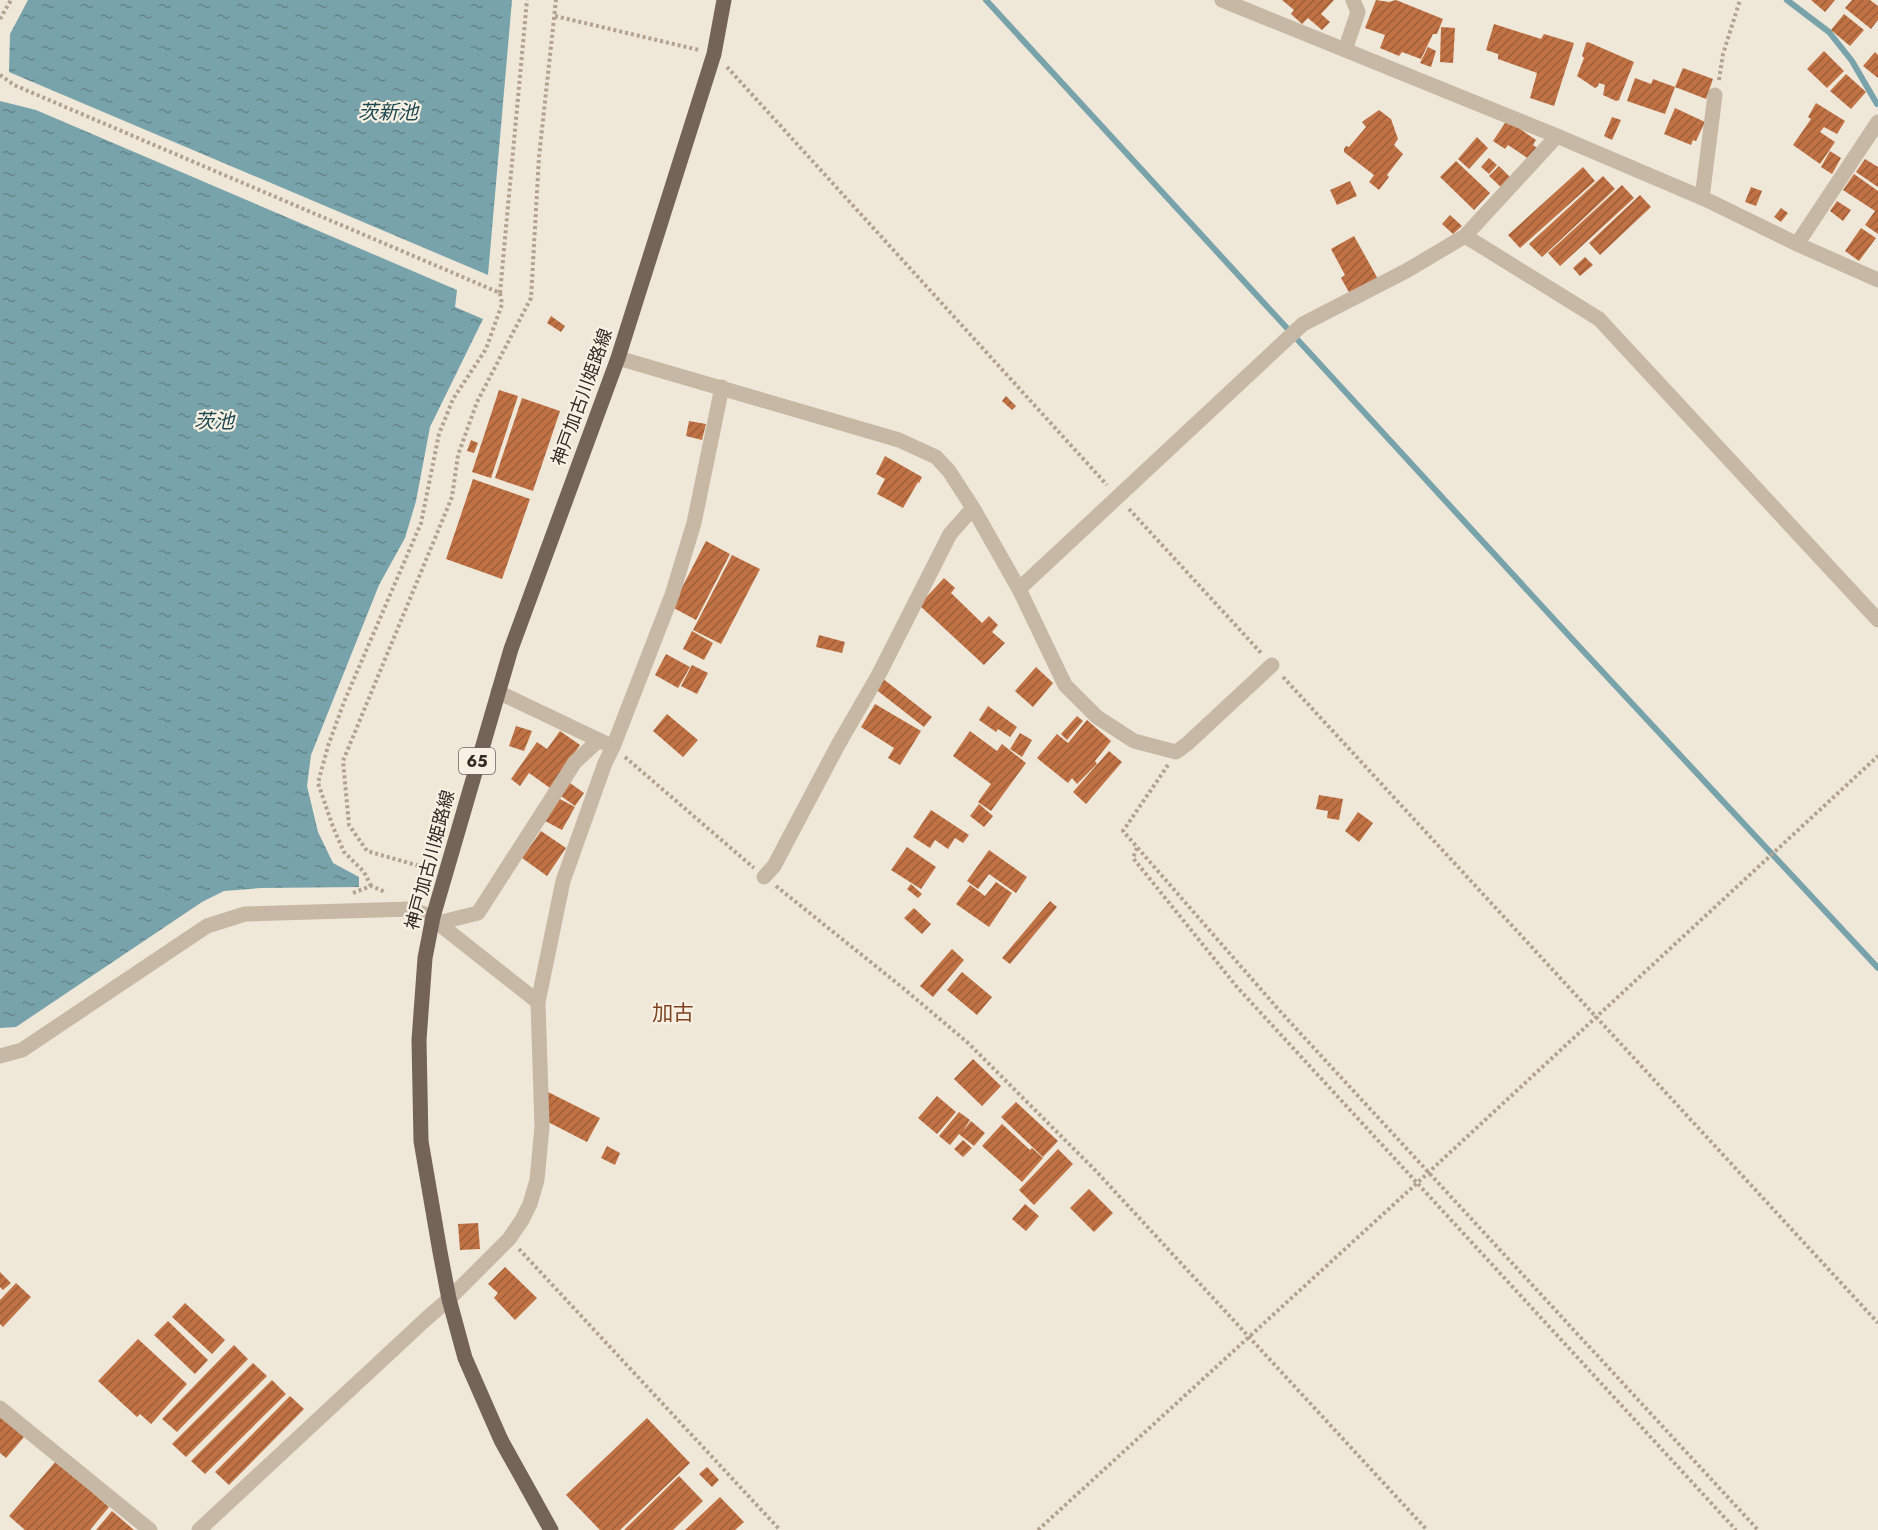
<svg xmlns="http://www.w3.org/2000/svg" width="1878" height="1530" viewBox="0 0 1878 1530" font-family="Jost,'Noto Sans JP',sans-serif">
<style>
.water{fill:url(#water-ripples)}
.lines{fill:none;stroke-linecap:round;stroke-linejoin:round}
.stream{stroke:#78a3ab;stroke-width:6}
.building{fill:url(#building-hatch)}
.path{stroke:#b2a28f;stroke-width:4;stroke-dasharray:3 3;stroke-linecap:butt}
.minor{stroke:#c6b8a5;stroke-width:15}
.major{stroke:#746457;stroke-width:15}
.labels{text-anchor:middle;stroke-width:4.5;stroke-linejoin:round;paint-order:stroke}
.shield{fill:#f8f1e3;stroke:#6d665f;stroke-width:1.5}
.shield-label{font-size:16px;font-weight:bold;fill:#322b26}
.street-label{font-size:18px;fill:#322b26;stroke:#f8f1e3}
.water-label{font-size:20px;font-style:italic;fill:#1d4852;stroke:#f8f1e3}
.quarter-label{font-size:21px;fill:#7d4323;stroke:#f8f1e3}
</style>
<defs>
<pattern id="water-ripples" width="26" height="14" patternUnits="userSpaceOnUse" patternTransform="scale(1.5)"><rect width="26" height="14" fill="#78a3ab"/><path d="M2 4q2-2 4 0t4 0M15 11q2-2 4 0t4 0" fill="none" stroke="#63858b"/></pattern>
<pattern id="building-hatch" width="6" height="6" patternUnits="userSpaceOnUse" patternTransform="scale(1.5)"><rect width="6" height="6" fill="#c07245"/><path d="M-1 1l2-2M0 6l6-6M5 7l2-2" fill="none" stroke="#9d5e39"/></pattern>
</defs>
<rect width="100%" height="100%" fill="#efe7d8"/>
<path class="water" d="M28,0h484l-24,275 -479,-203 1,-38z
M0,101l36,9 421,180 -2,17 28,12 -53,108 -14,74 -11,37 -26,47 -68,170 -4,31 11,46 15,31 26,14v10l-98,1 -37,3 -22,11 -186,125 -16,1z"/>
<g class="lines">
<path class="stream" d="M986,0l587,640 305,328
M1787,0l42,32 23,29 25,43"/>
</g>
<path class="building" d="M1282,0h52l-13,14 9,8 -8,8 -14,-12 -6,6 -11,-10 3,-4z
M1376,0l13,2 7,-2 47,19 -6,15h-4l-12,25 -19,-7 -3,4 -19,-8 5,-13 -20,-7z
M1811,0h24l-10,12z
M1852,0h18l8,6v14l-7,9 -26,-21z
M1844,14l20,16 -14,16 -19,-16z
M1494,24l47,15 3,-5 30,9 -20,63 -24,-8 7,-25 -39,-14v-5l-12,-4z
M1441,27l14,1 -2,35 -13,-1z
M1588,42l46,20 -15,38 -3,1 -13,-6 2,-10 -6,-2 -1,3 -3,2 -18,-12 7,-18 -2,-2 4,-13z
M1428,47l8,4 -5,16 -11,-4z
M1824,51l20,20 -17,17 -20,-19z
M1875,52l3,3v23l-15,-12z
M1683,68l30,11 -7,20 -31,-12z
M1846,74l20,18 -15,17 -21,-18z
M1635,78l16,6 2,-5 22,8 -10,27 -38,-13z
M1816,103l29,18 -8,13 -13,-7 -4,5 15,10 -15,22 -27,-19 18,-26 -3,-2z
M1675,108l30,14 -9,19 -3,-1 -2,5 -27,-11z
M1379,110l12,9 7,20 -4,6 9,9 -16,21 2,2 -10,13 -10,-8 5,-7 -30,-23v-3l2,-3 3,1 17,-20 -4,-5z
M1612,117l9,3 -9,20 -8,-4z
M1507,120l29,20 -3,5 4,3 -8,11 -21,-14 -3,4 -12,-8z
M1477,137l11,11 -19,21 -11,-10z
M1830,151l11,7 -9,16 -11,-7z
M1489,158l8,7 -8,9 -8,-7z
M1865,159l13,8v20l-22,-15z
M1456,161l34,32 -16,17 -34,-33z
M1499,166l12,12 -9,10 -13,-12z
M1583,167l12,14 -75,67 -12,-13z
M1854,174l24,17v43l-13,-9 10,-14 -32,-21z
M1603,176l12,13 -73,68 -13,-13z
M1350,181l7,15 -20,9 -7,-15z
M1622,185l12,13 -74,68 -12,-13z
M1751,187l11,4 -6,15 -11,-4z
M1640,195l11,12 -51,48 -11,-12z
M1837,201l14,9 -8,11 -13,-10z
M1781,208l7,5 -7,9 -7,-5z
M1450,215l12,11 -9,8 -11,-10z
M1861,228l15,10 -17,23 -14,-10z
M1354,236l24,43 -28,15 -9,-16 4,-3 -14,-26z
M1585,257l8,8 -13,11 -7,-8z
M551,316l14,10 -4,6 -14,-9z
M499,390l19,6 -27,82 -19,-6z
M1006,396l10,10 -4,4 -10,-9z
M522,398l38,13 -27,80 -38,-13z
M689,421l17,3 -4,16 -16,-4z
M471,440l7,3 -4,10 -7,-2z
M885,456l37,21 -3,6 -1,-1 -15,26 -26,-14 8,-15 -9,-5z
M473,479l57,20 -28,80 -56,-20z
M706,541l24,13 -34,66 -24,-13z
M732,555l28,14 -39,75 -28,-14z
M944,578l11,10 -4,5 31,30 7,-7 9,9 -6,7 13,11 -21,22 -65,-60z
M692,631l21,12 -9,17 -21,-11z
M819,635l26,7 -3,11 -26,-6z
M666,654l24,13 -12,21 -23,-13z
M692,665l16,8 -11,21 -16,-8z
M1036,667l17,16 -20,24 -18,-16z
M882,678l50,39 -8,10 -50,-39z
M875,704l46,27 -21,34 -12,-7 6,-10 -33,-21z
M988,706l29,21 -7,10 -12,-8 -2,3 -17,-12z
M667,714l31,26 -15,17 -30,-26z
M1077,716l6,5 -16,19 -6,-6z
M1087,720l24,21 -16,20 2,3 -20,20 -5,-6 -4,5 -31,-25 20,-24 11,9z
M516,726l16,5 -8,20 -15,-5z
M560,731l20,14 -30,43 -21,-15 -9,13 -9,-7 26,-37 10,7z
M970,731l27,20 5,-7 24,19 -35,48 -13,-9 13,-18 -38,-28z
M1020,733l12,7 -10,17 -12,-8z
M1109,751l13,11 -36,42 -13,-12z
M570,783l14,10 -9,13 -14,-10z
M1319,795l24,4 -4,21 -12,-2 1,-7 -12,-2z
M558,798l17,9 -13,23 -17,-9z
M979,804l14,12 -9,11 -14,-11z
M931,810l38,25 -6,8 -8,-5 -7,11 -13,-9 -5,8 -17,-11z
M1358,812l15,11 -14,19 -14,-11z
M541,831l25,17 -19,28 -25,-18z
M907,847l29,20 -15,22 -30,-19z
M989,850l38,27 -11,16 -27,-19 -11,15 -11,-8z
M996,882l16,11 -23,34 -33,-23 14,-19 15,11z
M911,884l11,10 -4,4 -11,-9z
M1050,901l7,6 -47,57 -8,-6z
M914,908l17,16 -9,10 -18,-16z
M952,949l12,11 -31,37 -13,-11z
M962,972l30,25 -15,18 -30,-25z
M973,1059l28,27 -19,20 -28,-27z
M548,1092l52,26 -13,24 -39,-20z
M937,1096l19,16 -19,22 -19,-16z
M1016,1102l42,39 -15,16 -42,-40z
M959,1112l11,8 -7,11 8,-10 14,12 -11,13 -15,-12 -9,11 -11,-9z
M1002,1124l28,26 2,-2 11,10 -21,24 -40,-36z
M963,1140l9,8 -9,9 -9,-8z
M607,1146l13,7 -5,12 -14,-7z
M1058,1149l15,15 -39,41 -15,-15z
M1089,1189l24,24 -19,19 -24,-24z
M1025,1204l14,12 -13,15 -14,-12z
M478,1223l2,26 -20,1 -2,-26z
M505,1267l32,31 -22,22 -21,-22 4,-5 -10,-9z
M0,1272l11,11 -8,7 -3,-3z
M16,1283l15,14 -28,30 -3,-3v-24z
M185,1303l40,37 -13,14 -40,-37z
M168,1321l40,39 -13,14 -41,-39z
M138,1339l49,45 -36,40 -11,-10 -3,3 -39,-36z
M234,1345l14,14 -71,73 -15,-13z
M253,1363l14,13 -81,81 -14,-13z
M272,1380l14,14 -81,80 -14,-13z
M290,1396l14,13 -75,76 -14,-13z
M0,1416l24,21 -18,21 -6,-5z
M647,1418l43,45 -70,67h-20l-34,-35z
M56,1461l53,46 -19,23h-65l-16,-14z
M707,1467l12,13 -7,7 -13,-13z
M679,1476l24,25 -30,29h-49z
M720,1497l24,25 -9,8h-50z
M112,1511l22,19h-38z"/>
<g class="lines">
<path class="path" d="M555,16l144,34
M0,19l11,-19
M727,67l380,418
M0,75l14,10 486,208 2,11 -16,45 -33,50 -14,35 -18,89 -77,179 -16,44 -10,37 15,44 11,25 20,20 7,14
M1719,80l4,-26 17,-54
M500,293l27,-293
M1129,509l133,145
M1283,677l595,646
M625,757l129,111
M1168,765l-45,66 155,178 480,521
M1137,848l-4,10 104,129 499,543
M430,869l-63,-18 -18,-26 -6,-64 109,-264 6,-42 19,-53 54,-104 8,-141 17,-157
M776,886l127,102 64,54 128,128 332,360
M353,893l18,-7 14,6
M519,1249l261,281
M1038,1530l378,-346 462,-428"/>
<path class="minor" d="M1222,0l335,136 148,63 92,45 81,36
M1345,50l13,-38 -5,-12
M1702,198l13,-103
M1465,236l92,-100
M1797,244l81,-122
M618,358l281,82 37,17 13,14 24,37 46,81 46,96 32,32 37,24 42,11 11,-8 85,-79
M1019,589l284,-265 103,-53 59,-35 134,83 279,301
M498,692l107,51
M764,877l10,-11 64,-121 41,-71 71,-140 23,-26
M438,923l40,-10 97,-151 24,-22
M0,1056l22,-6 185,-124 38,-12 166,-5 22,8 5,6 100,79
M0,1408l150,122
M199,1530l227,-211 23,-20 60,-60 13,-19 8,-16 7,-24 5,-53 -4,-125 25,-121 42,-118 8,-16 59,-152 22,-72 28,-136"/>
<path class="major" d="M551,1530l-50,-90 -36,-82 -16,-59 -9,-47 -19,-111 -2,-101 6,-82 8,-41 78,-268 107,-291 96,-304 10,-54"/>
</g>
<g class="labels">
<rect class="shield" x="459" y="748" width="36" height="26" rx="4.5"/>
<g class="shield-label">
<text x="477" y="767">65</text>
</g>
<g class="street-label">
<text transform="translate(582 397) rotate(-70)" y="6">神戸加古川姫路線</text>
<text transform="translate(430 860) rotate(-75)" y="6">神戸加古川姫路線</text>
</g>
<g class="water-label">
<text x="388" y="119">茨新池</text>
<text x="214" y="428">茨池</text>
</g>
<g class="quarter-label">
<text x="673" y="1020">加古</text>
</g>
</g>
</svg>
